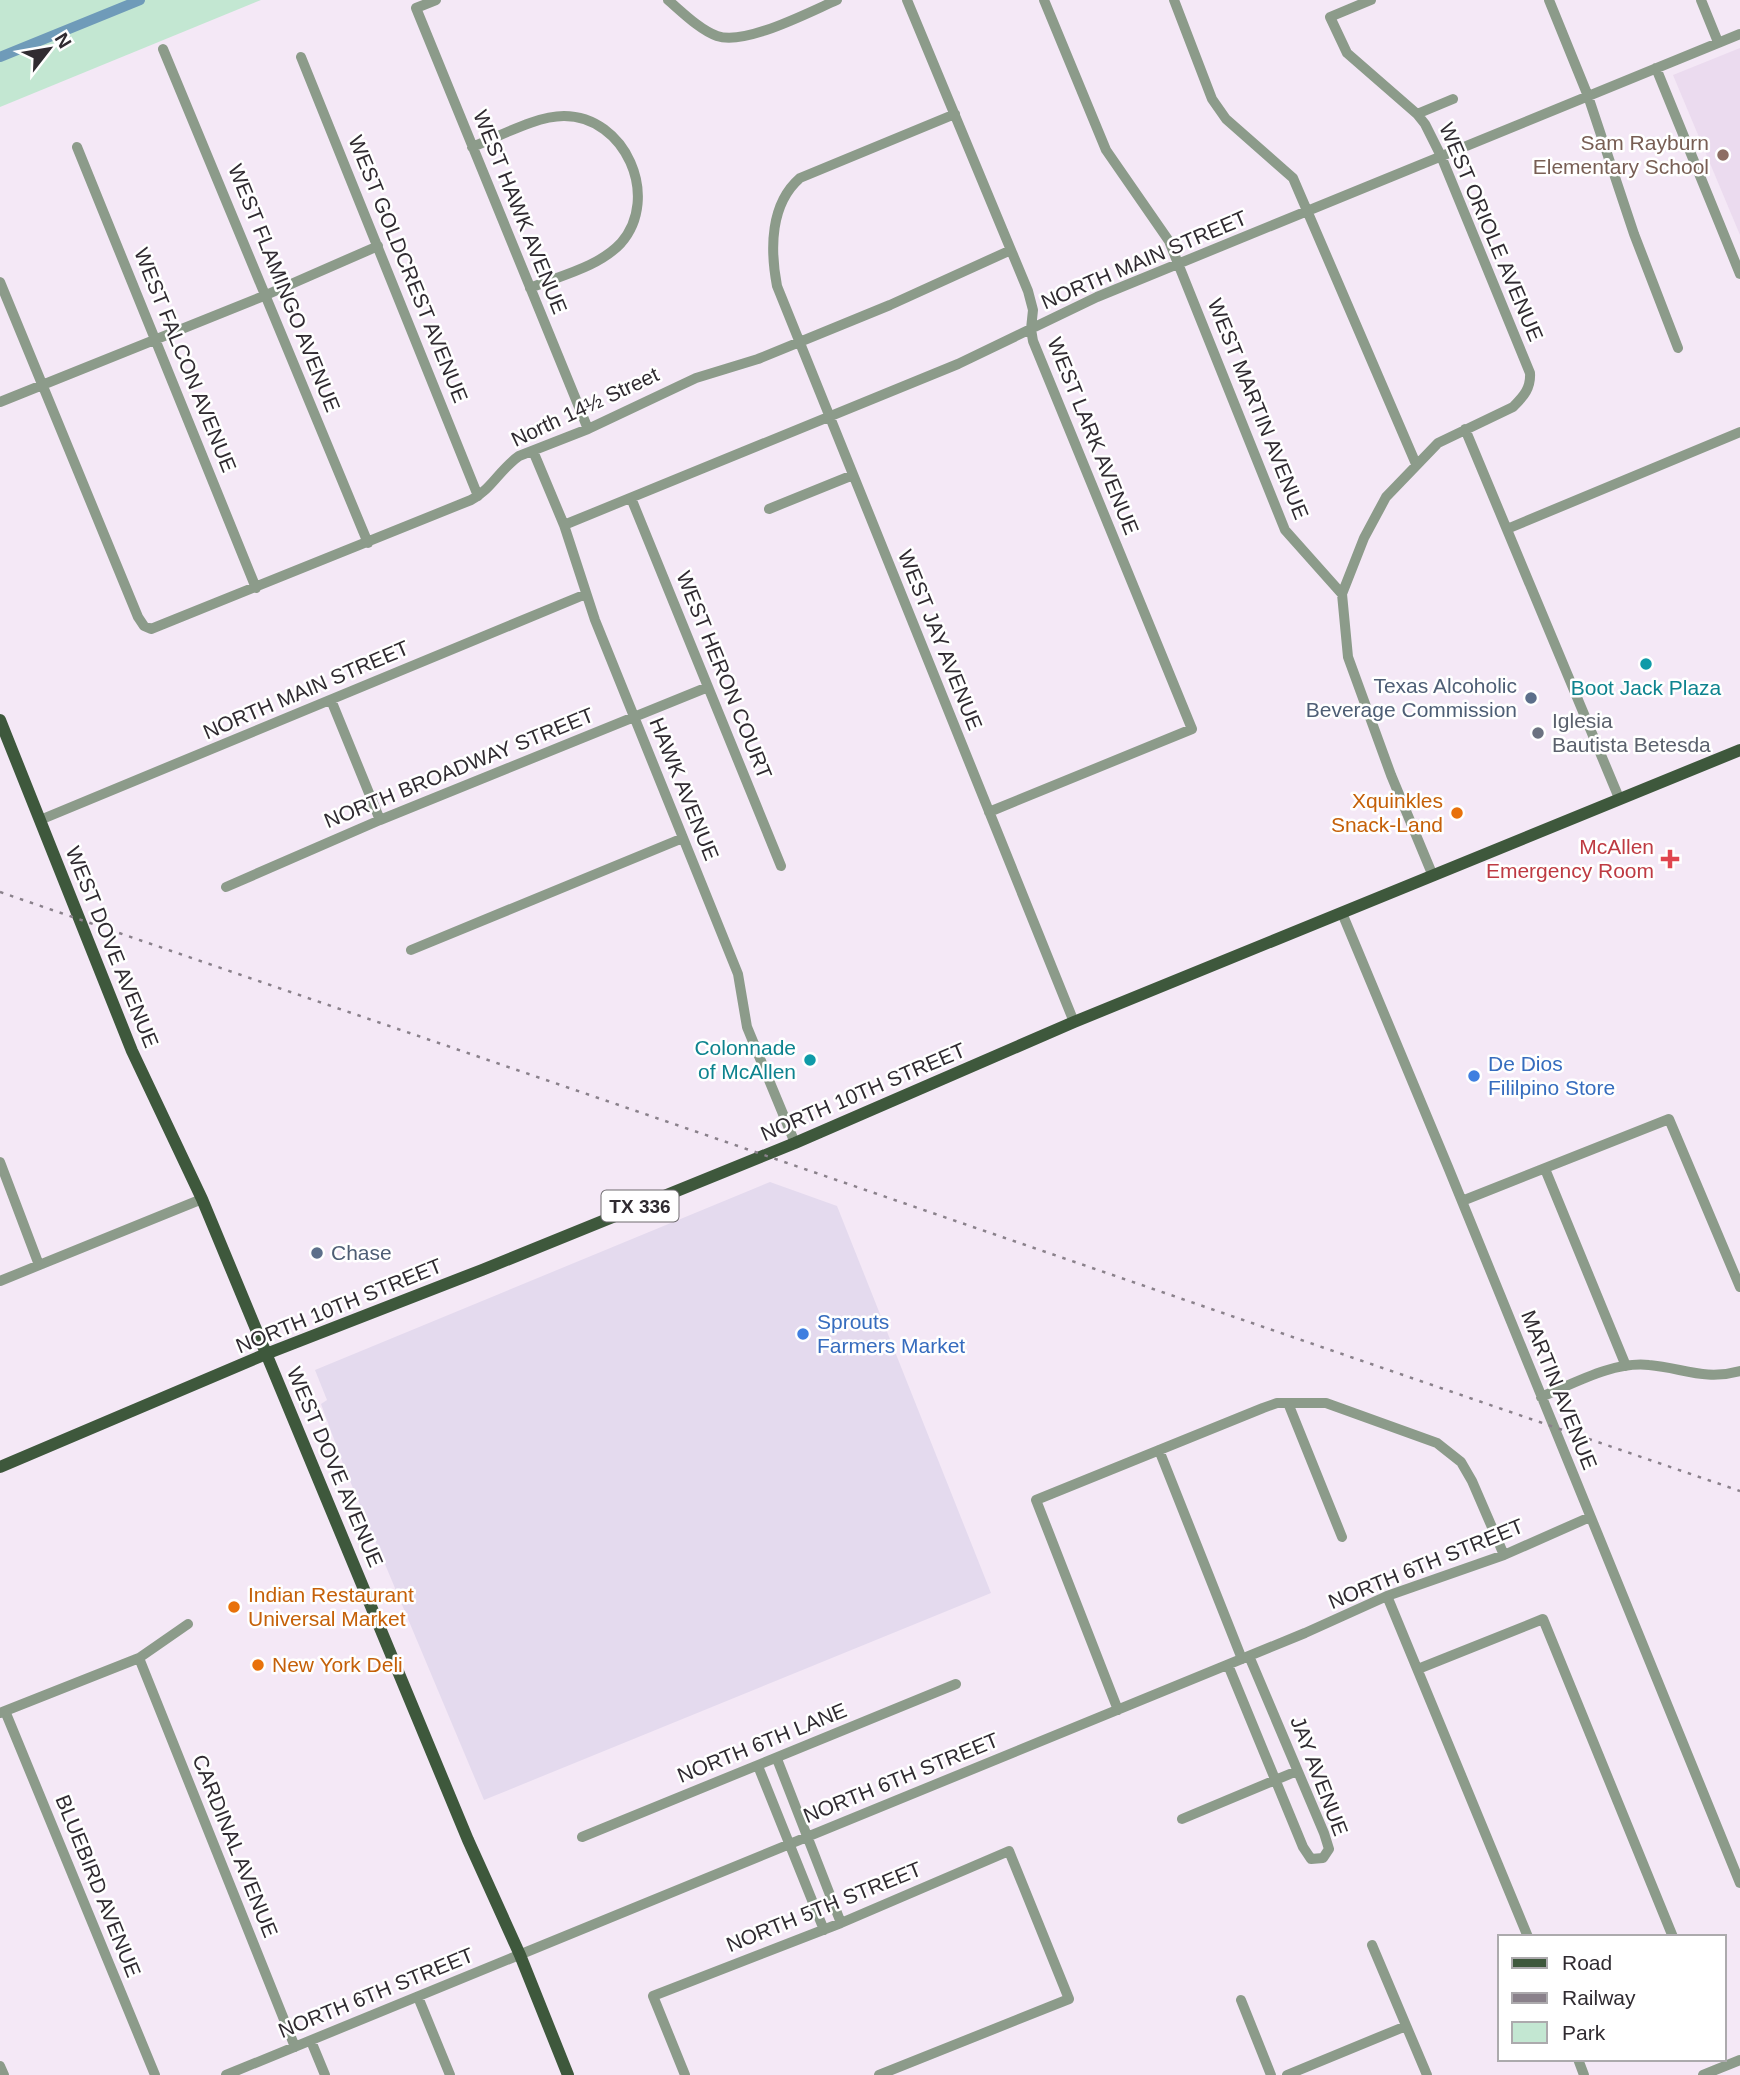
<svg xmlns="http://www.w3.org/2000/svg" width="1740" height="2075" viewBox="0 0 1740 2075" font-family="Arial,sans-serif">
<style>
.commercial{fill:#e4daee}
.built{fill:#ebdbef}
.green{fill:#c3e7d2}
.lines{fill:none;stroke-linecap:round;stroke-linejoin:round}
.canal{stroke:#6f9bb9;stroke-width:10}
.minor{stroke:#8c9b8a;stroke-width:10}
.major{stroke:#3e583c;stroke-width:12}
.rail{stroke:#8a818b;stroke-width:2.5;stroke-dasharray:3.5 7;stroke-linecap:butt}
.education-dot{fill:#8d6e63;stroke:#fff;stroke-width:2.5}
.culture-dot{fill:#0f9aa8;stroke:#fff;stroke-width:2.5}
.service-dot{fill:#5c6f8a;stroke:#fff;stroke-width:2.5}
.worship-dot{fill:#6b7280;stroke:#fff;stroke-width:2.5}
.food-dot{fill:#e8710a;stroke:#fff;stroke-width:2.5}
.health-dot{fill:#e0444e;stroke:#fff;stroke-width:2.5}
.shop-dot{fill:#3f7fe0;stroke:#fff;stroke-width:2.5}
.labels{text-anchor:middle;stroke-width:5;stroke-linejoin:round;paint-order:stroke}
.shield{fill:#fff;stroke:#6e6b6f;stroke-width:2}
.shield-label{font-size:19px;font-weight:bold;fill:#302b31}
.education-label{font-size:21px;fill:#785e54;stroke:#fff;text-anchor:end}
.street-label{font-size:21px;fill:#302b31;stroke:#fff}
.service-label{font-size:21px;fill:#4e5e75;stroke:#fff;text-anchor:end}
.culture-label{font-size:21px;fill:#0d838f;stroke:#fff}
.worship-label{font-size:21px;fill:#5b616d;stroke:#fff;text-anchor:start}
.food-label{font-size:21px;fill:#c56008;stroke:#fff;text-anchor:start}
.health-label{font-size:21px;fill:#be3a42;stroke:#fff;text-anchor:end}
.shop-label{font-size:21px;fill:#366cbe;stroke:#fff;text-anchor:start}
</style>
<rect width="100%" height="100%" fill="#f4e8f6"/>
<path class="commercial" d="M770,1182l67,24 154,387 -507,207 -139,-331 -24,-65 6,-4 -12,-30z"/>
<path class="built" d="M1740,48v187l-67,-160z"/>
<path class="green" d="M0,0h261l-261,107z"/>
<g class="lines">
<path class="canal" d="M0,57l140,-57"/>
<path class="minor" d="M436,0l-20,8 172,421
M668,0c14,12 32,30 49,36 28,10 92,-24 120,-36
M907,0l121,291 5,19 -2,19 2,12 159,388 -203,83
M1044,0l62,150 63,91 116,289 57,64 6,63 43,118 42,101
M1174,0l38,99 14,20 67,59 123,286
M1549,0l39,96 46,138 44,114
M1701,0l17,42
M163,49l205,494
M301,57l177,439
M1656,68l84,206
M955,114l-155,64c-30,26 -30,71 -23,108l297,736
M1417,114l36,-15
M77,147l179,441
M472,147c27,-10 63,-31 92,-31 61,0 97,81 57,127 -22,24 -62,33 -91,45
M0,282l138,335 6,9 7,3 320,-129c20,-10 29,-31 48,-44l69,-27 108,-51 62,-19 132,-54 121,-55
M0,402l266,-107 112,-49
M1465,429l154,369
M533,451l31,74 31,95 143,354 9,53 48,116
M631,498l150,368
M769,509l84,-34
M564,525l394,-161 139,-67 643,-263
M1507,529l233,-97
M1342,594l22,-56 22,-41 52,-54 75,-36c11,-11 18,-19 17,-34l-89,-217 -16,-32 -8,-10 -70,-61 -17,-36 41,-17
M331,700l49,120
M40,820l546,-226
M226,887l154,-67 328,-133
M1342,913l106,254 292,716
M411,950l272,-112
M0,1162l39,103
M1545,1169l81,197
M1462,1201l207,-82 71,168
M0,1281l202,-82
M1541,1397c32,-13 72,-36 108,-32 34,3 56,16 91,6
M1288,1403l54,134
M1159,1450l83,209
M1387,1596l141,341
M139,1658l156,389
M1228,1665l75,182 8,12 12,-1 6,-9 -5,-16 -75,-177
M1418,1669l125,-50 130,318
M1118,1710l-82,-210 227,-92 14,-5h49l111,40 24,19 11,19 32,74
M5,1711l150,364
M0,1713l139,-55 49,-34
M777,1759l64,164
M758,1766l66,164
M1182,1819l115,-48
M582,1837l374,-153
M1372,1945l55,130
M418,1997l32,78
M1241,2000l30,75
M311,2041l14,34
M1578,2059l6,16
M0,2066l4,9
M226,2075l1079,-442 82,-37 117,-41 86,-38
M685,2075l-32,-79 188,-73 168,-72 60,148 -190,76
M1287,2075l119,-49
M1703,2075l37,-15"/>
<path class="major" d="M0,720l132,331 70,148 266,641 52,115 48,120
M0,1467l266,-113 216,-84 313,-127 279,-121 666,-272"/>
<path class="rail" d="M0,892l1740,599"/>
</g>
<circle class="education-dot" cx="1723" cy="155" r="7"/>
<g class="culture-dot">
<circle cx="1646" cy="664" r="7"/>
<circle cx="810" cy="1060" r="7"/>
</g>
<g class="service-dot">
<circle cx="1531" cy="698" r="7"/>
<circle cx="317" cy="1253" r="7"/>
</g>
<circle class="worship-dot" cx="1538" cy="733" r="7"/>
<g class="food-dot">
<circle cx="1457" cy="813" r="7"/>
<circle cx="234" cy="1607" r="7"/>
<circle cx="258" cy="1665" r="7"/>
</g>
<path class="health-dot" d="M1666.5 848.5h7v7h7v7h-7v7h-7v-7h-7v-7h7z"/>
<g class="shop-dot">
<circle cx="1474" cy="1076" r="7"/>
<circle cx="803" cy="1334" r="7"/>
</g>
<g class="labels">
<rect class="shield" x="601.5" y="1190.5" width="77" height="31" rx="5"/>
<g class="shield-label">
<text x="640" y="1213">TX 336</text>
</g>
<g class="education-label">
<text x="1709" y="150">Sam Rayburn<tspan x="1709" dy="24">Elementary School</tspan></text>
</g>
<g class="street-label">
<text transform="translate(520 212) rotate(68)" y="7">WEST HAWK AVENUE</text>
<text transform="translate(1491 232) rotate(67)" y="7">WEST ORIOLE AVENUE</text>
<text transform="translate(1144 260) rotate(-23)" y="7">NORTH MAIN STREET</text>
<text transform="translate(408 269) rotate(68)" y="7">WEST GOLDCREST AVENUE</text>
<text transform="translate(284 288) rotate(68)" y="7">WEST FLAMINGO AVENUE</text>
<text transform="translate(185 360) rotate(68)" y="7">WEST FALCON AVENUE</text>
<text transform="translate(585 407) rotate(-25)" y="7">North 14½ Street</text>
<text transform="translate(1258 409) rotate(68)" y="7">WEST MARTIN AVENUE</text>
<text transform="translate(1093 436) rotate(68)" y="7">WEST LARK AVENUE</text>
<text transform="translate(940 640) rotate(68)" y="7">WEST JAY AVENUE</text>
<text transform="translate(724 675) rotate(68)" y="7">WEST HERON COURT</text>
<text transform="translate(306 690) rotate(-23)" y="7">NORTH MAIN STREET</text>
<text transform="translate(459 768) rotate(-22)" y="7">NORTH BROADWAY STREET</text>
<text transform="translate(684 789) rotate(68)" y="7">HAWK AVENUE</text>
<text transform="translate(112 947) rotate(68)" y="7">WEST DOVE AVENUE</text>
<text transform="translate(863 1092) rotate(-23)" y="7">NORTH 10TH STREET</text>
<text transform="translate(339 1306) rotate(-22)" y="7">NORTH 10TH STREET</text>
<text transform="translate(1559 1390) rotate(68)" y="7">MARTIN AVENUE</text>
<text transform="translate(335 1467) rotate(67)" y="7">WEST DOVE AVENUE</text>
<text transform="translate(1426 1564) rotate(-22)" y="7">NORTH 6TH STREET</text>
<text transform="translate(762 1743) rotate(-22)" y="7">NORTH 6TH LANE</text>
<text transform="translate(1319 1776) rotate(69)" y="7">JAY AVENUE</text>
<text transform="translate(901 1778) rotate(-22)" y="7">NORTH 6TH STREET</text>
<text transform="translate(235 1846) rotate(68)" y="7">CARDINAL AVENUE</text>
<text transform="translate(98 1886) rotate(68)" y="7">BLUEBIRD AVENUE</text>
<text transform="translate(824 1907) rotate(-22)" y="7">NORTH 5TH STREET</text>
<text transform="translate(376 1993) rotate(-22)" y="7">NORTH 6TH STREET</text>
</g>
<g class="service-label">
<text x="1517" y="693">Texas Alcoholic<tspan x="1517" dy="24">Beverage Commission</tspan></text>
<text x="331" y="1260" text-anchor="start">Chase</text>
</g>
<g class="culture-label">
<text x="1646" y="695">Boot Jack Plaza</text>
<text x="796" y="1055" text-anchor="end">Colonnade<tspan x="796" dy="24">of McAllen</tspan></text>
</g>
<g class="worship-label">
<text x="1552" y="728">Iglesia<tspan x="1552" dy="24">Bautista Betesda</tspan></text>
</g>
<g class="food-label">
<text x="1443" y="808" text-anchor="end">Xquinkles<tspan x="1443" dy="24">Snack-Land</tspan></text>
<text x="248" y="1602">Indian Restaurant<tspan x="248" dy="24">Universal Market</tspan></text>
<text x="272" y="1672">New York Deli</text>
</g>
<g class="health-label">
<text x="1654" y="854">McAllen<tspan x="1654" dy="24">Emergency Room</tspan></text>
</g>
<g class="shop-label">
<text x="1488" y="1071">De Dios<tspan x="1488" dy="24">Fililpino Store</tspan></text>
<text x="817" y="1329">Sprouts<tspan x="817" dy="24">Farmers Market</tspan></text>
</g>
</g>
<rect x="1498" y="1935" width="228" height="126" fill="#ffffff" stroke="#acaaad" stroke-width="2"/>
<rect x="1512" y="1958" width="35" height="10" fill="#3e583c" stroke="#acaaad" stroke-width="2"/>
<text x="1562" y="1970" font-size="21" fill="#302b31">Road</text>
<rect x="1512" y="1993" width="35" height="10" fill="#8a818b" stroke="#acaaad" stroke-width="2"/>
<text x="1562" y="2005" font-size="21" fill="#302b31">Railway</text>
<rect x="1512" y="2022" width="35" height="21" fill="#c3e7d2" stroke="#acaaad" stroke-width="2"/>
<text x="1562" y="2040" font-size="21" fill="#302b31">Park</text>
<g transform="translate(49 49) rotate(59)" stroke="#ffffff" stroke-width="5" paint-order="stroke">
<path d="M0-5L12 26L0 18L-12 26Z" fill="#302b31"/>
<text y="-10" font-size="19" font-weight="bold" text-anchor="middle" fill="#302b31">N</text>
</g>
</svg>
